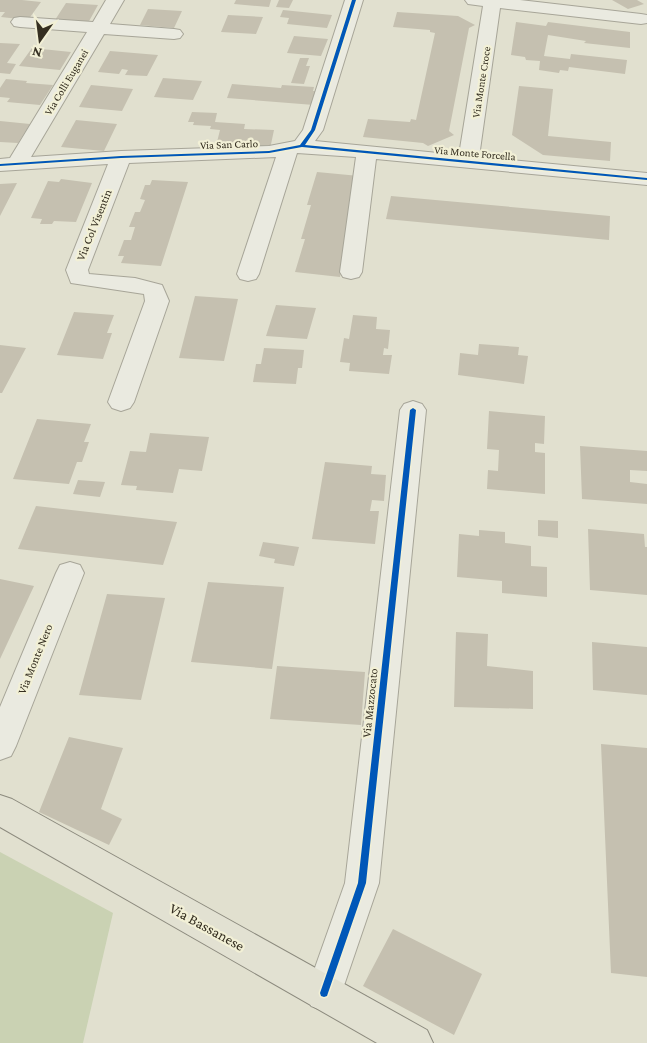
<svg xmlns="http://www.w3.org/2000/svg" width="647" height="1043" viewBox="0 0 647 1043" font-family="'Crimson Pro',serif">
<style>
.green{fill:#cad2b3}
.building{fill:#c5c0b0}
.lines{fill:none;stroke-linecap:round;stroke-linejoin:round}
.minor-casing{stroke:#a7a598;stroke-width:2}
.major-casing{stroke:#8c8a7e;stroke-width:2}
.minor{fill:#eaeae0;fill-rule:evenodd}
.major{fill:#e2e1d2;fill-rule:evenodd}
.cycleway-casing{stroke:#f2f0d6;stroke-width:3}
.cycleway{fill:#0057b8;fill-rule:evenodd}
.labels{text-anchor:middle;stroke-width:4.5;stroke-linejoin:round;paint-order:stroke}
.far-street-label{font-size:11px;fill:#352f21;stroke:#f2f0d6}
.street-label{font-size:12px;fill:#352f21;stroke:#f2f0d6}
.near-street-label{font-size:15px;fill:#352f21;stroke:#f2f0d6}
</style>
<rect width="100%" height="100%" fill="#e1e0cf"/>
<path class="green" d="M0,852l113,61 -30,130h-83z"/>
<path class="building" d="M0,0h22l19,2 -13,18 -27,-3 4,-5h-5z
M236,0h35l-2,7 -35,-3z
M279,0h14l-4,8 -13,-1z
M612,0h25l7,4 -16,5z
M66,3l32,2 -10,18 -33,-3z
M148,9l34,2 -8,17 -34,-3z
M283,10l49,5 -5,13 -40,-4 2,-6 -9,-1z
M397,12l61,4 17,9 -6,3 -20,103 5,4 -26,11 -5,-3 -60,-6 5,-18 42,3 1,-3 5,1 19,-87 -5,-1v-2l-37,-3z
M228,15l35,2 -7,17 -35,-2z
M516,22l30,4 2,-4 82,10v16l-46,-5 2,-2 -38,-6 -4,21 26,3 1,-5 56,6 -2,14 -56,-7 -1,4 -8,-1 -1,3 -20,-3 1,-9 -14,-1 -1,-3 -14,-2z
M294,36l34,3 -7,17 -34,-3z
M0,43l20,1 -13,19 9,1 -6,10 -10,-1z
M32,48l39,4 -11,18 -41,-4z
M110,51l48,4 -11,21 -22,-1 3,-5 -6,-1 -3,5 -21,-2z
M300,58h9l-3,8h4l-6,18 -13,-1z
M163,78l39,3 -9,19 -39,-3z
M6,79l21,2 -1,2 27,2 -13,20 -33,-3 3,-4 -10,-1v-9z
M232,84l49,4 1,-3 32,2 -1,4h5l-4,14 -87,-7z
M91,85l42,4 -11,22 -43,-4z
M519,86l34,3 -5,47 63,6 -1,19 -67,-6 -31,-20z
M192,112l25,1 -2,9 30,2 -1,5 30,1 -4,19 -30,-1 1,-3 -24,-3 3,-12 -10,-1 1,-3 -18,-1 1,-3h-6z
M76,120l41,4 -13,27 -43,-4z
M0,121l30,3 -12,19 -18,-1z
M317,172l42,4 -19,101 -45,-5 10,-33h-4l10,-34h-4z
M61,179l31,4 -16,39 -22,-1 -2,3h-12l2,-5 -11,-1 17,-37 11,1z
M152,180l36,2 -27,84 -40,-3 3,-7h-6l6,-16h7l4,-13h-6l6,-15h5l5,-12 -5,-1 5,-14h5z
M17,183l-17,33v-32z
M391,196l219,20 -1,24 -223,-21z
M195,296l43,3 -14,62 -45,-3z
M276,305l40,3 -9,31 -41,-3z
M74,312l40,3 -7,18h5l-9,26 -46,-4z
M353,315l24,2 -1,12 14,1 -2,19 -4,-1 -1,7h9l-3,19 -40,-3 1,-8 -10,-1 4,-24 5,1z
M479,344l40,3 -1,8 10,1 -4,28 -66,-9 2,-22 18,2z
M0,345l26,3 -24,45h-2z
M264,348l40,2 -2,18h-4l-2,16 -43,-2 3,-18h5z
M489,411l56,5 -1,28 -9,-1v9l10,1v41l-58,-5 1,-19 10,1 1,-21 -12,-1z
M37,419l54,5 -7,18h5l-7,20h-5l-8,22 -56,-5z
M150,433l59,4 -7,34 -23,-2 -6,24 -37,-3 1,-4 -16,-1 9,-34 16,1z
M580,446l67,5v20l-17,-1v12l17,2v20l-65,-5z
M325,462l47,4 -1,8 15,1 -2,26 -12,-1 -2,11h9l-4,33 -63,-5z
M78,480l27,2 -5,15 -27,-3z
M36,506l141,16 -14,43 -145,-16z
M538,520l20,1v17l-20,-2z
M588,529l56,5 1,13h2v48l-57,-5z
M479,530l26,2v11l26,3v20l16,1v30l-45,-4v-12l-45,-4 2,-43 20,2z
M263,542l36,5 -5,19 -20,-3 1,-4 -16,-3z
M0,579l34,7 -34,73z
M208,582l76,5 -12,82 -81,-7z
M107,594l58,4 -24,102 -62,-5z
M456,632l32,2 -1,32 46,5v38l-79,-2z
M592,642l55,5v48l-54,-5z
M277,666l88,6 -4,53 -91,-6z
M69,737l54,11 -22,61 21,10 -13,26 -70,-33z
M601,744l46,4v229l-36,-4z
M393,929l89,45 -28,61 -91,-49z"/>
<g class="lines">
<defs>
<path id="minor" d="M106,0h18l-14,24 64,5 6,1 3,4 -3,4 -6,1 -70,-5 -73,123 90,-6 148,-5 26,-5 8,-11 42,-130h18l-40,130 -8,11 144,14 24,-149 -15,-2 -3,-4h55l121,14 6,1v8l-6,1 -141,-16 -21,149 168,16v12l-271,-26 -14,113 -3,5 -8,2 -8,-2 -3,-5 16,-115 -59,-4 -38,121 -3,5 -8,2 -8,-2 -3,-5 39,-117 -147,6 -41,107 1,4 46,4 27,7 7,16 -35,101 -4,6 -9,3 -9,-3 -4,-6 37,-101 -1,-7 -73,-11 -5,-13 42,-106 -108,7v-12l10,-1 77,-126 -67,-5 -6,-1 -3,-4 3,-4 6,-1 73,5z
M413,401l9,3 4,6 -47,473 -42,123 -13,5 -13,-5 -5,-13 39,-110 55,-473 4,-6z
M70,562l10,3 4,8 -68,173 -5,10 -11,4v-53l56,-134 4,-8z"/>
<path id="major" d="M0,795l12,4 415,231 6,13h-56l-377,-216z"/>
</defs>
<use href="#minor" class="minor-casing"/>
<use href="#major" class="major-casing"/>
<use href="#minor" class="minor"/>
<use href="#major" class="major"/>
<defs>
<path id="cycleway" d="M352,0h4l-41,130 -10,15 342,33v2l-345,-33 -33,6 -148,5 -121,8v-2l121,-8 148,-5 31,-6 11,-15z
M413,408l3,2 -50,473 -38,110 -1,3 -3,1 -3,-1 -1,-3 38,-110 52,-473z"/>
</defs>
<use href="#cycleway" class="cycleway-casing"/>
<use href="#cycleway" class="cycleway"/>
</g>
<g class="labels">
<g class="far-street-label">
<text transform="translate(66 82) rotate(-59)" y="4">Via Colli Euganei</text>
<text transform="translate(481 82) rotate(-81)" y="4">Via Monte Croce</text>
<text transform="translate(229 144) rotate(-2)" y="4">Via San Carlo</text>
<text transform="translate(475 153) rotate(5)" y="4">Via Monte Forcella</text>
</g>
<g class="street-label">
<text transform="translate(94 225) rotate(-68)" y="4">Via Col Visentin</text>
<text transform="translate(35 659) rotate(-68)" y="4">Via Monte Nero</text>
<text transform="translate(370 703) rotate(-84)" y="4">Via Mazzocato</text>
</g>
<g class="near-street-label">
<text transform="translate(207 927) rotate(29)" y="5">Via Bassanese</text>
</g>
</g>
<g transform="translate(40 40) rotate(194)" stroke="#f2f0d6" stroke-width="4" paint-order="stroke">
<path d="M0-4L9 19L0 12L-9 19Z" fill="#352f21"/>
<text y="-8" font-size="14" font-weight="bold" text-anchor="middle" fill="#352f21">N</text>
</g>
</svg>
